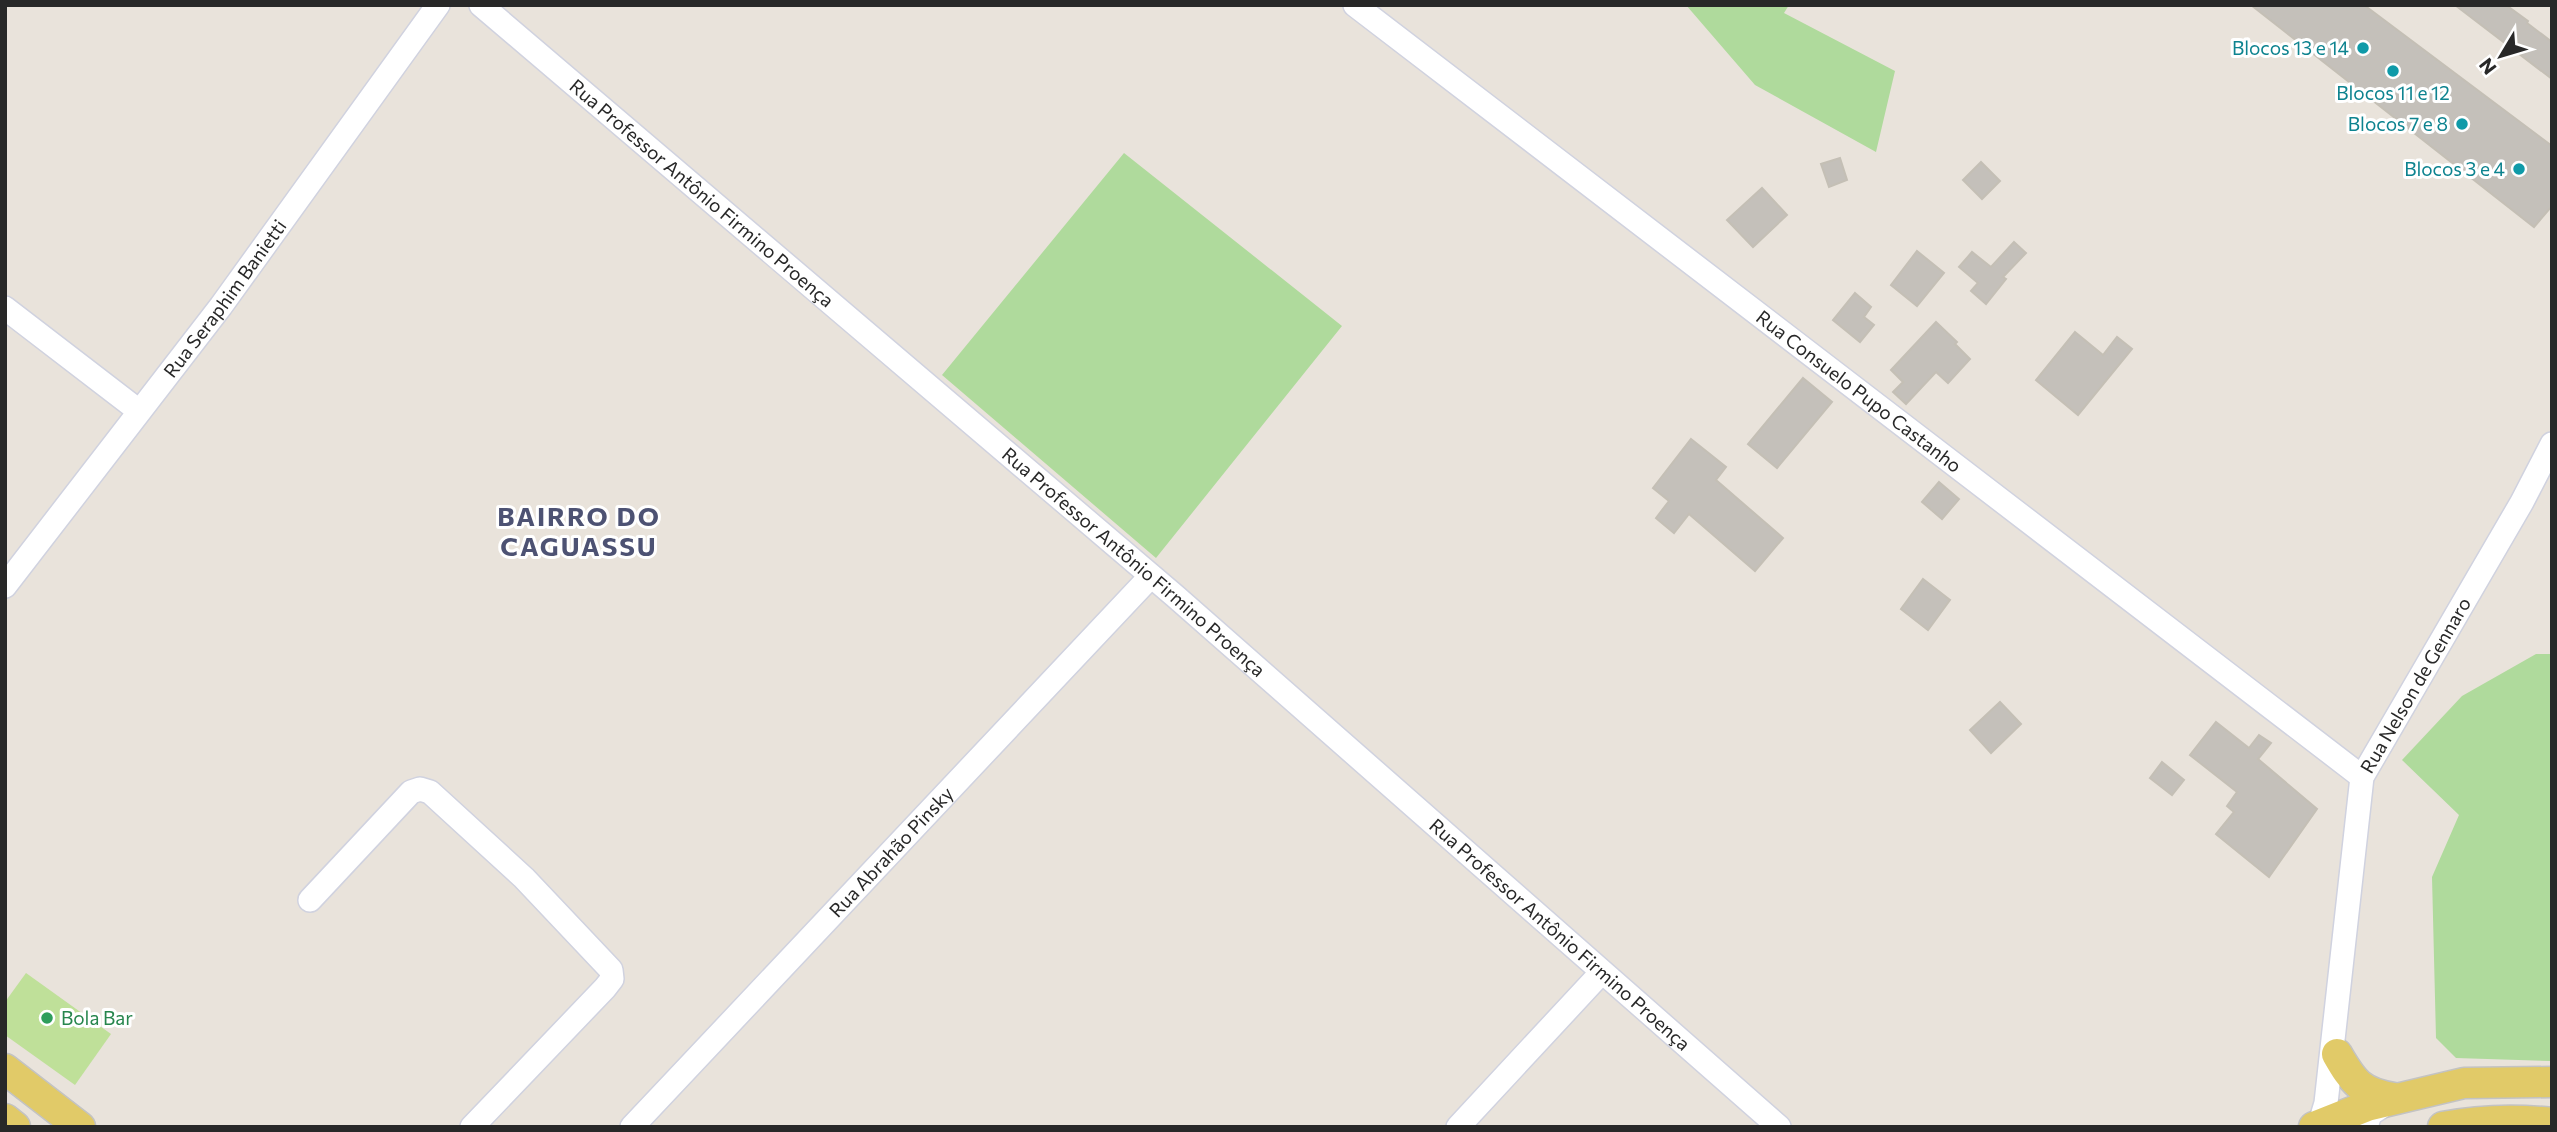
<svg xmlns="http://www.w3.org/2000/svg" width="2557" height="1132" viewBox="0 0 2557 1132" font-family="Commissioner,sans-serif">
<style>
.green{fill:#afda9c}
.pitch{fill:#bfe099}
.building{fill:#c4c0ba;stroke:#c4bfb5;stroke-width:2}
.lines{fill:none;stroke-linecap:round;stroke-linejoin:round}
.minor-casing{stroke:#d0d2df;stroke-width:26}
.major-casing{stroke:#c3c3c3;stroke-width:33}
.minor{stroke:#fff;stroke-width:23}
.major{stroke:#e1ca68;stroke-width:30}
.culture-dot{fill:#0f9aa8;stroke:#fff;stroke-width:2.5}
.leisure-dot{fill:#2e9e5b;stroke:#fff;stroke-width:2.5}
.labels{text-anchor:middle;stroke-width:6;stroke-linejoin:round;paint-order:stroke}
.culture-label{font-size:19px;fill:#0d838f;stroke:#fff;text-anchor:end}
.street-label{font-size:19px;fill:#282828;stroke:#fff}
.leisure-label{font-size:19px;fill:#27864d;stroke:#fff;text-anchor:start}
.district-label{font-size:26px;font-weight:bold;letter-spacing:2px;fill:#4d5273;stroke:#fff}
</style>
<rect width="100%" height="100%" fill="#e9e3db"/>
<path class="green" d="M1686,5h103l-5,8 111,58 -19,81 -121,-67z
M1124,153l218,173 -186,232 -214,-183z
M2536,654h16v407l-96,-3 -20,-20 -4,-161 27,-62 -57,-55 60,-64z"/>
<path class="pitch" d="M26,973l85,61 -36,51 -70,-50v-33z"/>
<path class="building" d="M2251,5h113l188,141v60l-18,21z
M2455,5h51l22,16 -1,2 25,19v37z
M1840,158l7,22 -18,7 -8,-23z
M1981,162l19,19 -18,18 -19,-19z
M1762,188l25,27 -34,32 -26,-27z
M2014,242l12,11 -23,24 3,2 -20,25 -15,-13 7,-8 -19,-16 13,-15 19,15z
M1917,251l27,22 -27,33 -26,-21z
M1855,293l16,14 -7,10 10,8 -14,17 -27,-22z
M1936,322l21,20 -2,2 15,15 -22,24 -12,-11 -30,32 -13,-12 10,-10 -12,-12z
M2075,332l28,23 14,-18 15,12 -54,66 -42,-35z
M1803,378l29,24 -55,66 -29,-24z
M1691,439l35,28 -10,13 67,58 -28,33 -66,-57 -15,19 -18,-15 13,-17 -16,-13z
M1939,482l20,17 -17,20 -20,-17z
M1923,579l27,21 -22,30 -27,-21z
M2000,702l21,22 -30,29 -21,-23z
M2216,722l33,26 10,-13 12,8 -13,16 59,50 -48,68 -53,-43 18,-22 -7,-6 10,-14 -47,-37z
M2162,762l22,18 -12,15 -22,-17z"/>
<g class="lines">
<defs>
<g id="minor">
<path id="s1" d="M481,5l694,591 604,531"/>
<path id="s2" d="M1355,5l1007,772"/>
<path d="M5,308l134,103"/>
<path id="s3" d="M5,586l216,-280 217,-301"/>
<path d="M310,900l101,-108 9,-3 10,3 94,86 87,92 1,9 -7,9 -133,139"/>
<path id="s4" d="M2320,1123l6,-20 36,-326 160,-275 30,-58"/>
<path id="s5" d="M632,1127l519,-551"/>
<path d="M1458,1127l143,-154"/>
<path d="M2366,1127l4,-13 19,-12"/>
</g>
<path id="major" d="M2337,1054c16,28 24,39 57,44
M5,1069l75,58
M5,1119l10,8
M2314,1127l53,-21 97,-23 88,-1
M2443,1127c36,-7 72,-8 109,-4"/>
</defs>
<use href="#minor" class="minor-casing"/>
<use href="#major" class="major-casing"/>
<use href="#minor" class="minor"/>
<use href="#major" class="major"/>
</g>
<g class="culture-dot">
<circle cx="2363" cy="48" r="7"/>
<circle cx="2393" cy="71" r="7"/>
<circle cx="2462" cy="124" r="7"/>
<circle cx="2519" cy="169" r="7"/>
</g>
<circle class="leisure-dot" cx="47" cy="1018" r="7"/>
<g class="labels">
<g class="culture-label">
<text x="2349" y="55">Blocos 13 e 14</text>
<text x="2393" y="100" text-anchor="middle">Blocos 11 e 12</text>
<text x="2448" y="131">Blocos 7 e 8</text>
<text x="2505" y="176">Blocos 3 e 4</text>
</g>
<g class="street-label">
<text dy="7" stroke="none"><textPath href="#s1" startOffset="290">Rua Professor Antônio Firmino Proença</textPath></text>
<text dy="7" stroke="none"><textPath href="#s3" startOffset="362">Rua Seraphim Banietti</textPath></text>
<text dy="7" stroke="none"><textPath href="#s2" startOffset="635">Rua Consuelo Pupo Castanho</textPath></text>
<text dy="7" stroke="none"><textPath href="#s1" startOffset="858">Rua Professor Antônio Firmino Proença</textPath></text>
<text dy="7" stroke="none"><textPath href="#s4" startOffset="455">Rua Nelson de Gennaro</textPath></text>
<text dy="7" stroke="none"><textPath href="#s5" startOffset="378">Rua Abrahão Pinsky</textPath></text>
<text dy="7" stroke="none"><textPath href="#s1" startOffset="1424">Rua Professor Antônio Firmino Proença</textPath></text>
</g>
<g class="leisure-label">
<text x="61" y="1025">Bola Bar</text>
</g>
<g class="district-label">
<text x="579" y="526">BAIRRO DO<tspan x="579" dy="30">CAGUASSU</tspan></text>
</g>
</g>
<rect width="2557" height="1132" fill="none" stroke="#282828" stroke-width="14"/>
<g transform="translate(2501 56) rotate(232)" stroke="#ffffff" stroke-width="5" paint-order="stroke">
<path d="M0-5L12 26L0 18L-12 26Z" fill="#282828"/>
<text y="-10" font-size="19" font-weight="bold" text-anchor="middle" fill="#282828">N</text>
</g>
</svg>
